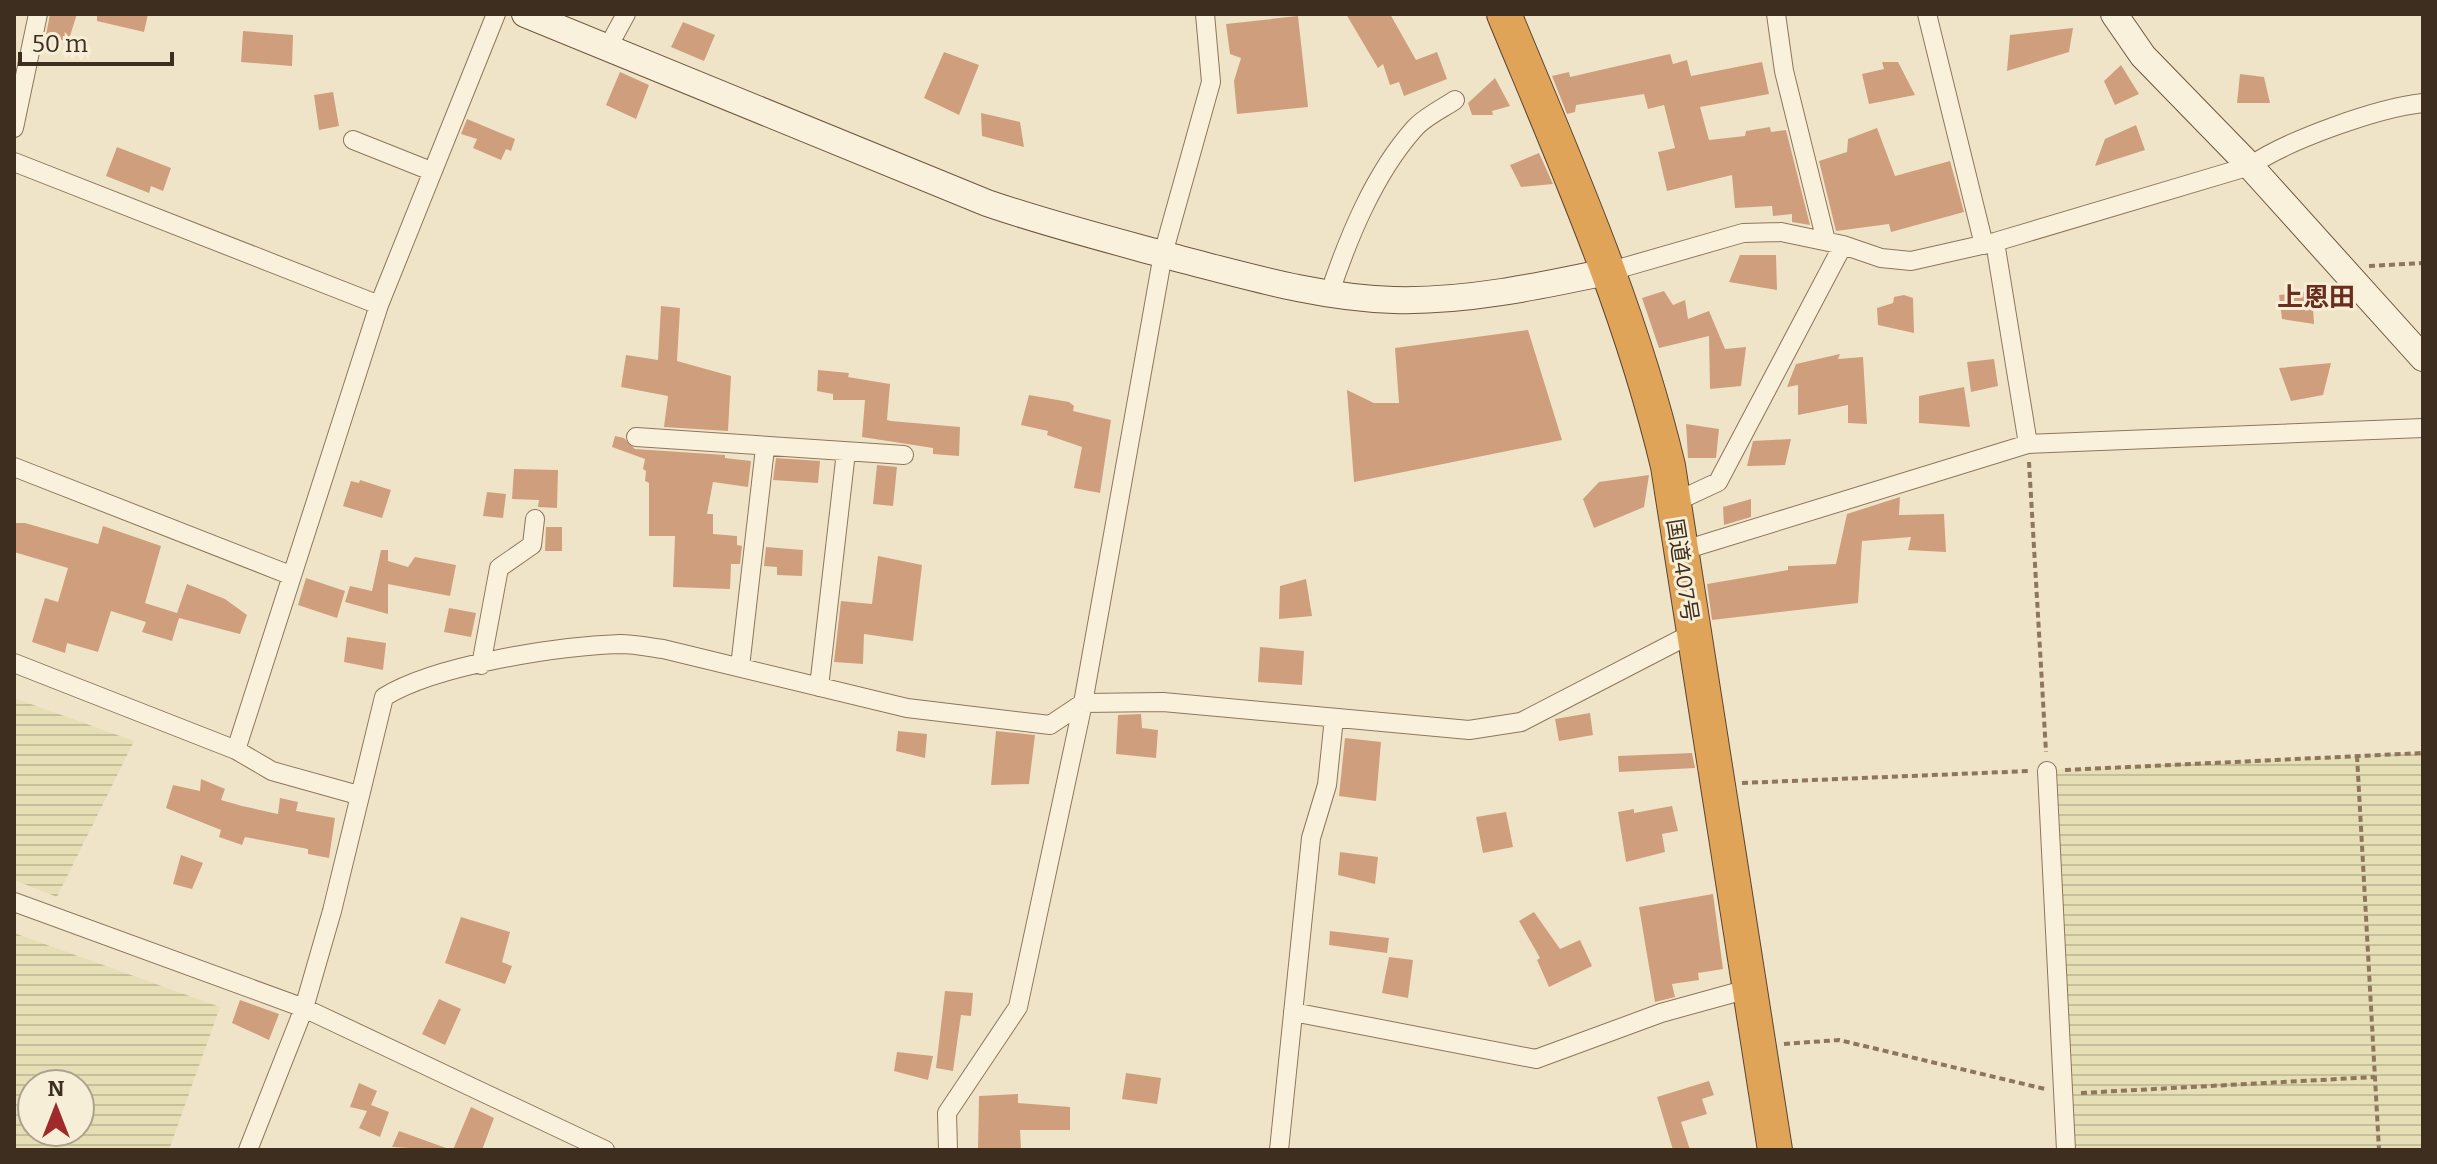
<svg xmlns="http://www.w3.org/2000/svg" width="2437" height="1164" viewBox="0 0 2437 1164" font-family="Bitter,'Noto Sans JP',serif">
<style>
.farmland{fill:url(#farmland-rules);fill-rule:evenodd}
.building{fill:#cf9f7d}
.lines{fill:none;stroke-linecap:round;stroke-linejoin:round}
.street-casing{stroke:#8d765c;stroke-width:20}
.secondary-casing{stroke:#6f573f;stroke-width:28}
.highway-casing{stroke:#5b4430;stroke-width:36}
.path{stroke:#8d765c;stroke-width:4;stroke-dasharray:6 4;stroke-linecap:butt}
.street{stroke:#faf1dc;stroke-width:18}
.secondary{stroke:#faf1dc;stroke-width:26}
.highway{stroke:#e0a458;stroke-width:34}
.labels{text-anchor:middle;stroke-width:6;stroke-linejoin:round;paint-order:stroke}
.street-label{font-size:22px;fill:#3d2e20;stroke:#f7eed8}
.quarter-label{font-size:26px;font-weight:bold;fill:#6b2e1e;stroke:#f7eed8}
</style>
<defs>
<pattern id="farmland-rules" width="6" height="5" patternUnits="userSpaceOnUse" patternTransform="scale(2)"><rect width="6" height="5" fill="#e6deb5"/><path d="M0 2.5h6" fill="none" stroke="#c6bf9b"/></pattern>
</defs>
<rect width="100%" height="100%" fill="#f0e4c8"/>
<path class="farmland" d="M14,698l120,43 -77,156 -43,-17z
M2423,753v397h-348l-19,-380z
M14,933l206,74 -51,143h-155zM32,1084h48v48h-48z"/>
<path class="building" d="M50,14h27l-9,28 -22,-7z
M97,14h51l-4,18 -47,-11z
M1346,14h44l26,46 21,-8 10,27 -43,17 -5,-14 -9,3 -7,-21 -5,4z
M1298,16l10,91 -71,7 -3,-33 7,-23 -11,-4 -4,-30z
M683,22l32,13 -11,26 -33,-14z
M2073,28l-4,24 -62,19 3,-36z
M243,31l50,4 -1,31 -51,-4z
M944,52l35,13 -20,50 -35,-17z
M1670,54l3,10 14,-4 4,16 71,-14 7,32 -69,13 9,33 36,-4 1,-5 24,-4 1,5 15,-2 24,95 -18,-3v-8l-19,2 -1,-10 -37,2 -3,-33 -65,16 -9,-39 17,-4 -11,-43 -16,4 -4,-15 -68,11 -1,7 -8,2 -15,-38 17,-4 1,5z
M1882,62h16l17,33 -46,9 -7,-30 22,-5z
M2121,65l18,29 -24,11 -11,-24z
M620,72l29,13 -13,34 -30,-14z
M2240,74l24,3 6,26h-33z
M1495,78l15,28 -18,5 1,4h-21l-4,-12z
M333,92l6,34 -20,4 -5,-35z
M981,113l39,9 4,25 -42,-11z
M467,119l48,20 -4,12 -5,-2 -5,11 -28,-12 4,-9 -16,-5z
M2136,125l9,25 -50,16 10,-27z
M1877,128l18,48 55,-15 14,51 -73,20 -2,-8 -53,7 -17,-70 28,-9 1,-13z
M117,147l54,21 -8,23 -12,-5 -2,7 -43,-17z
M1539,153l14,31 -32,3 -11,-22z
M1740,255h36l1,35 -48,-8z
M1664,291l9,14 12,-5 3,19 21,-8 16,38 21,-2 -5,39 -31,3 -1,-53 -50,12 -17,-50z
M2312,291l2,33 -32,-5 -3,-24z
M1904,295l9,3 1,35 -36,-8 -1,-17 16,-5 1,-6z
M661,306l19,2 -3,53 54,15 -3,55 -64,-4 4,-31 -47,-9 5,-32 32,5z
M1528,330l34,110 -208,42 -7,-92 27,13h25l-4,-55z
M1840,354l-2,5 25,-2 4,67 -19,-1v-18l-50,10v-30l-11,2 9,-23z
M1994,359l4,27 -27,6 -4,-30z
M2331,363l-8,32 -32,6 -12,-33z
M818,370l31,3 -1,4 42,7 -3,36 4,1 69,6 -1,29 -26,-2v-6l-71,-11 3,-37h-32v-6l-16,-3z
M1964,387l6,40 -51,-4v-27z
M1029,395l40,7 5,4 -1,5 38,9 -11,73 -26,-5 8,-41 -35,-12 1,-4 -27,-6z
M1686,424l33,5 -3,29h-28z
M615,436l9,2 11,11 90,6v3l26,3 -3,26 -35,-5 -6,32h6v20l24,2v9l5,1 -2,18h-9l-1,25 -57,-2 2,-51h-26v-53l-4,-2 1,-10 -3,-2 2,-10 -33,-12z
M1791,439l-6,26 -38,1 6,-25z
M776,458l44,3 -2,22 -45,-3z
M877,465l20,2 -4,39 -20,-2z
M514,469l44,1 -1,38 -19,-1 1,-7 -27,-1z
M1649,475l-5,32 -50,21 -11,-29 16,-17z
M360,480l31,10 -9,28 -39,-12 8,-25 8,2z
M487,492l19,2 -3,24 -20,-2z
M1900,497l-1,18 45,-1 2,38 -38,-2 3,-13 -49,4 -4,62 -146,17 -5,-36 81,-14v-4l48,-2 11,-50z
M1751,499v18l-27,8 -1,-18z
M14,523h11l73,21 5,-18 58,20 -16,57 32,10 10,-29 38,15 22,16 -7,19 -61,-16 -7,23 -30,-9 4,-10 -35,-11 -13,41 -31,-9 -2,10 -33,-11 13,-44 13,4 10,-34 -54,-16z
M546,527h16v24h-17z
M766,547l37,3 -1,26 -25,-1v-8l-13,-1z
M381,550h7v11l20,6 7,-10 41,8 -6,31 -62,-12v30l-43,-12 5,-16 22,5z
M878,556l44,9 -9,76 -49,-7 -1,30 -29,-2 7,-61 31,3z
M306,578l39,13 -8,27 -39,-13z
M1306,579l6,37 -33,3 1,-33z
M449,608l27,5 -5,24 -27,-5z
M347,637l39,6 -3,27 -39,-8z
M1260,647l44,4 -2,34 -44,-3z
M1590,713l3,22 -34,6 -4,-22z
M1141,714l1,14 16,2 -2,28 -40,-4 2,-39z
M898,731l29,3 -2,24 -29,-7z
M996,731l39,4 -6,49 -38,1z
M1345,738l36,4 -5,59 -37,-5z
M1692,753l3,15 -76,4 -1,-16z
M201,779l24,10 -4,11 21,6 36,8 2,-16 18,4 -2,9 39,7 -6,40 -21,-4v-5l-63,-12 -3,8 -23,-8 2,-7 -55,-22 7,-23 27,6z
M1672,806l6,25 -16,3 3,18 -39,10 -8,-50 16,-3v4z
M1506,812l7,35 -30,6 -7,-36z
M1340,852l38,5 -3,27 -37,-9z
M181,855l22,8 -11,26 -19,-5z
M1713,894l10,75 -25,4 1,7 -27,4 3,13 -20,5 -16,-95z
M1534,912l26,37 20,-9 12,26 -43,21 -12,-27 3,-2 -21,-37z
M461,917l49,15 -8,30 10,4 -7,18 -60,-21z
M1330,931l59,7 -2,15 -58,-8z
M1389,957l24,3 -5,38 -26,-5z
M945,991l28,2 -2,23 -10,-1 -8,56 -17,-3z
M439,999l22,10 -16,36 -23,-11z
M240,1000l39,14 -10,26 -37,-17z
M897,1052l36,4 -5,24 -34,-9z
M1126,1073l35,5 -4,26 -35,-5z
M1709,1081l5,14 -12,4 5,15 -26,8 9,28h-17l-16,-53z
M359,1083l18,8 -6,14 18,7 -9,25 -21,-9 8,-17 -17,-4z
M1018,1094v9l52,4v23h-50l1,20h-43l1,-54z
M471,1107l23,11 -12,32h-29z
M399,1131l47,17 -1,2 -53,-3z"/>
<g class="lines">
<defs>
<path id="street" d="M1776,14l8,57 42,170
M1927,14l57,231
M608,47l18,-33
M14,128l24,-114
M353,140l78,31
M14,162l365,143
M1995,242l33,202
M1611,271l132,-38 38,-1 62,13 38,13 30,3 84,-19 255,-76c38,-26 127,-58 173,-63
M1329,295c19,-57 45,-121 85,-166 10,-12 28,-20 41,-29
M636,437l268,18
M14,467l276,108
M1673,503l45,-21 125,-237
M1681,551l347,-107 395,-16
M14,663l222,87
M481,665l18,-97 33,-23 3,-26
M740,667l25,-219
M819,687l27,-235
M2047,771l19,379
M358,795l-86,-24 -36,-21 143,-445 117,-291
M14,902l290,106 301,142
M1293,1012l243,47 125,-46 87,-24
M248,1150l56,-142 28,-97 52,-214c51,-32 174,-51 236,-53 14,0 29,3 43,5l244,59 143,17 33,-22 80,-1 306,28 52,-8 172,-89
M948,1150l-1,-37 71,-106 65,-304 80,-449 48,-172 -6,-68
M1279,1150l32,-312 16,-53 7,-67"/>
<path id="secondary" d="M525,14l462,189c64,22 128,38 193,56 70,18 141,39 214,41 72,2 146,-14 217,-29
M2114,14l29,42 107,110 173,192"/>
<path id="highway" d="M1504,14c62,150 126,293 164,452l107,684"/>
</defs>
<use href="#street" class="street-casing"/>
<use href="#secondary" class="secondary-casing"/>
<use href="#highway" class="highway-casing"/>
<path class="path" d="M2369,266l54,-3
M2029,462l17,290
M2357,756l22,394
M2065,770l358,-17
M1742,783l287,-12
M1784,1044l55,-4 206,49
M2081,1093l294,-16"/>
<use href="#street" class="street"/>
<use href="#secondary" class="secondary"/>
<use href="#highway" class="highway"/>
</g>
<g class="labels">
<g class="street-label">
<text transform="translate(1683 570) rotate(81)" y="8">国道407号</text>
</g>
<g class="quarter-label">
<text x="2316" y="306">上恩田</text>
</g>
</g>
<rect width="2437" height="1164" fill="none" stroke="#3d2e20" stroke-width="32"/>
<g transform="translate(56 1108)"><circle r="38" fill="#f7eed8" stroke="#ada18e" stroke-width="2"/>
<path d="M0-6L14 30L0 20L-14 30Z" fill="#9e2a2b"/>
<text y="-12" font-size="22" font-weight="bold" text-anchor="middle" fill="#3d2e20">N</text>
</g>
<path d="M20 52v12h152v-12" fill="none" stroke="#3d2e20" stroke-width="4"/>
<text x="32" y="52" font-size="24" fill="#3d2e20" stroke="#f7eed8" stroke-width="6" paint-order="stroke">50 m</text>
</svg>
